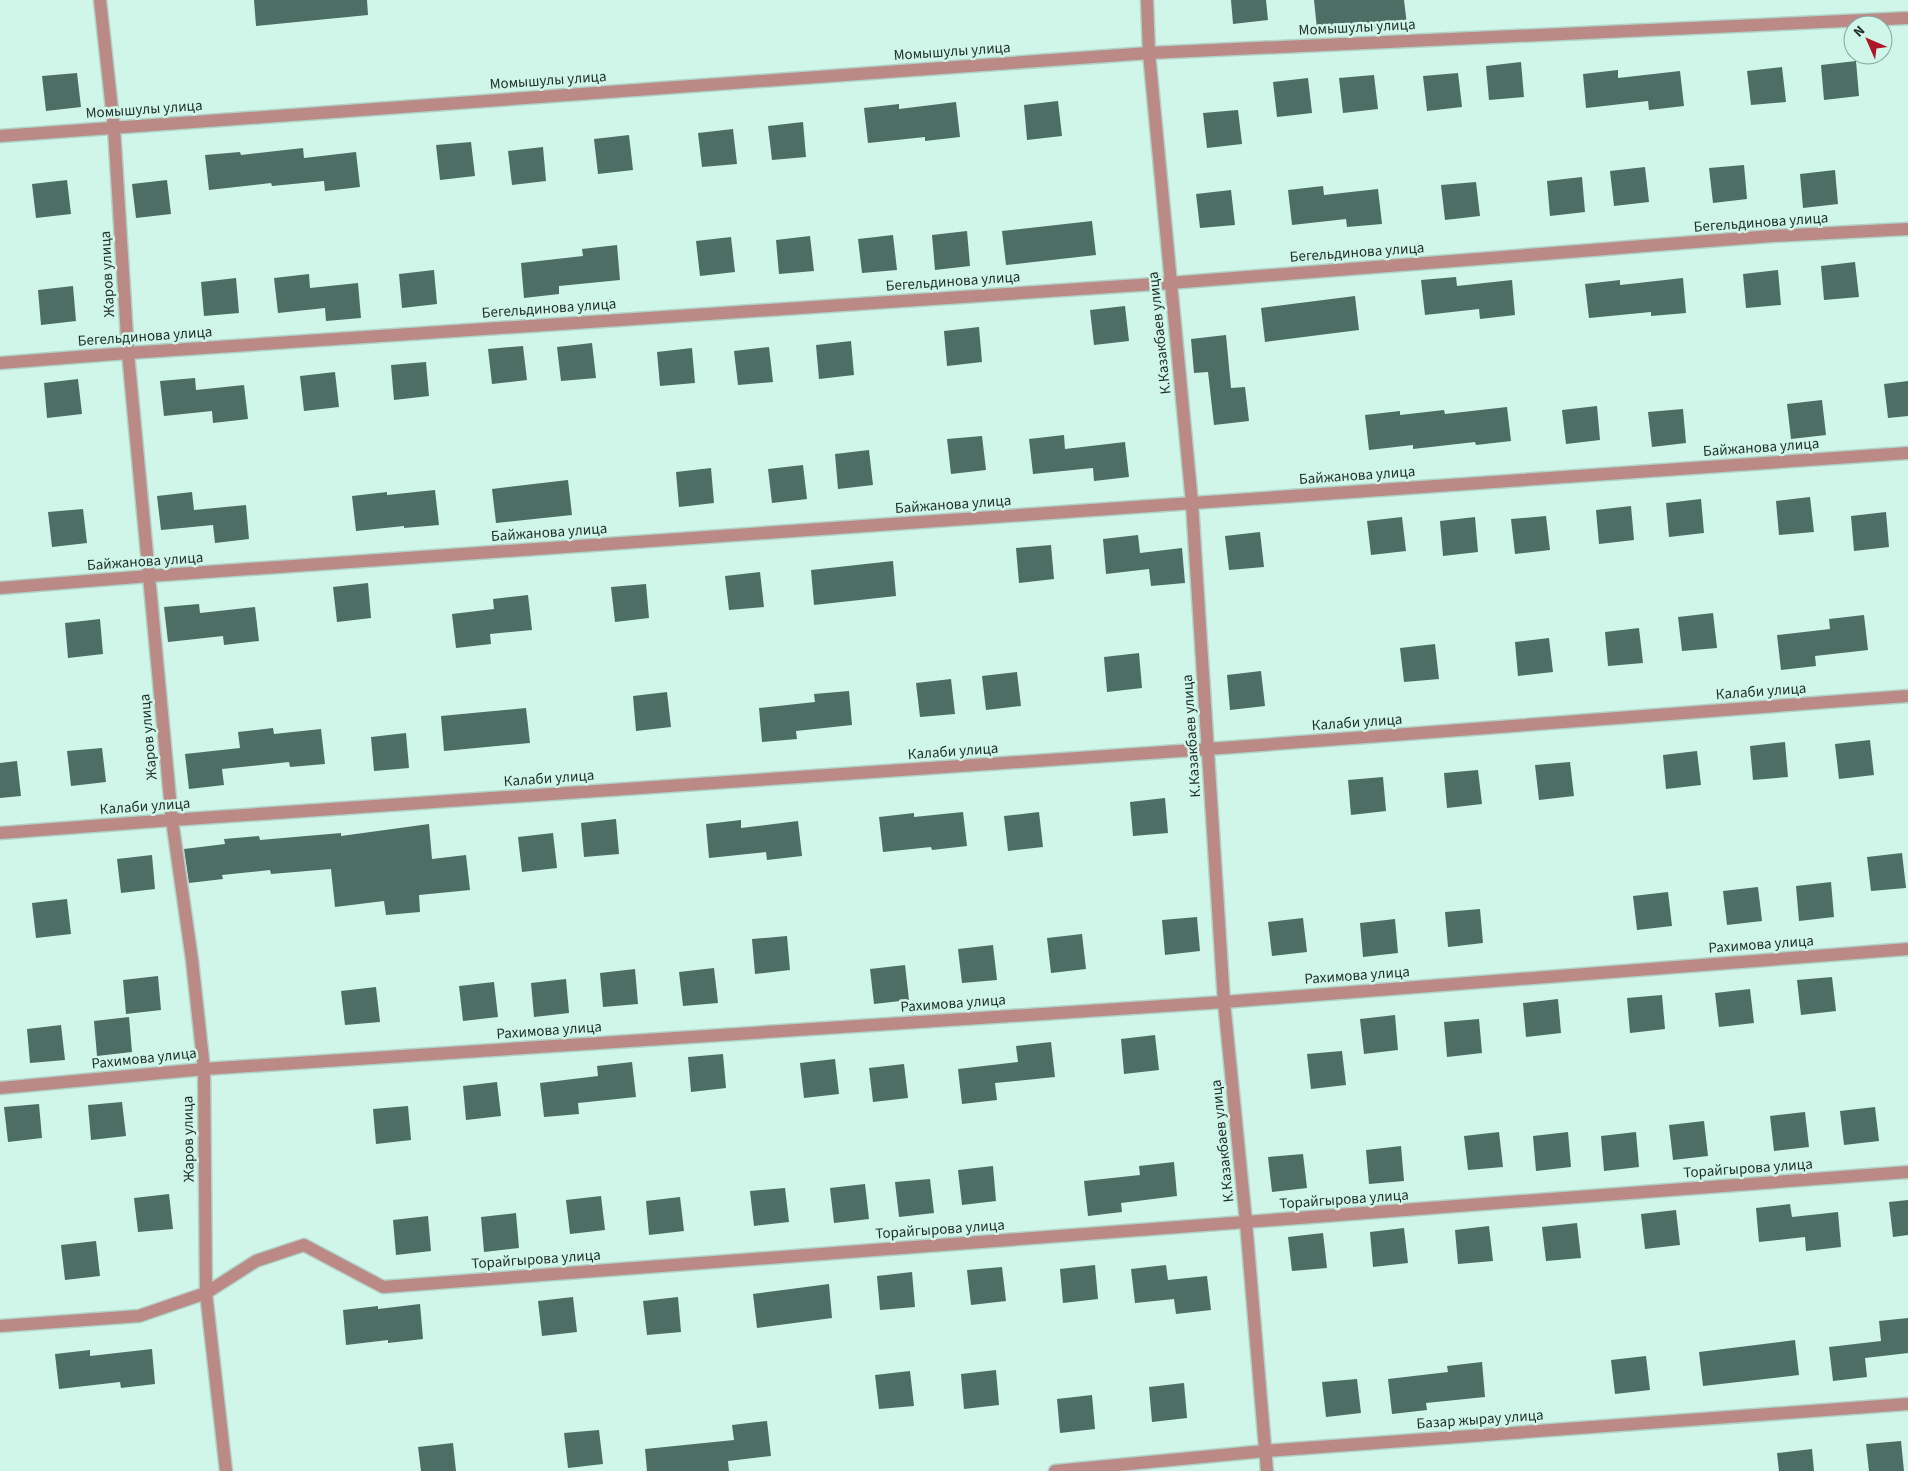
<svg xmlns="http://www.w3.org/2000/svg" width="1908" height="1471" viewBox="0 0 1908 1471" font-family="'Source Sans 3',sans-serif">
<style>
.building{fill:#4c6e64}
.lines{fill:none;stroke-linecap:round;stroke-linejoin:round}
.street-casing{stroke:#b0d2c7;stroke-width:15}
.street{stroke:#bb8986;stroke-width:12}
.labels{text-anchor:middle;stroke-width:5;stroke-linejoin:round;paint-order:stroke}
.street-label{font-size:15px;fill:#1f2e29;stroke:#d0f6ea}
</style>
<rect width="100%" height="100%" fill="#d0f6ea"/>
<path class="building" d="M254,0h113l1,15 -112,11z
M1231,0h35l2,20 -35,4z
M1314,0h90l3,25 -35,4 -1,-6 -54,6z
M1856,61l3,35 -35,4 -3,-35z
M1521,62l3,35 -35,3 -3,-34z
M1782,67l4,35 -35,3 -4,-34z
M1618,70v8l62,-7 4,35 -35,4 -1,-9 -62,7 -3,-34z
M77,73l4,34 -35,4 -4,-35z
M1458,73l4,34 -35,4 -4,-35z
M1374,75l4,34 -35,4 -4,-35z
M1308,78l4,35 -35,4 -4,-35z
M1058,101l4,35 -35,4 -3,-35z
M956,102l4,35 -35,4v-4l-57,6 -4,-35 35,-4v5z
M1238,110l4,34 -35,4 -4,-35z
M803,122l3,35 -34,3 -4,-34z
M733,129l4,35 -35,3 -4,-34z
M629,135l4,35 -35,4 -4,-35z
M471,142l4,34 -35,4 -4,-35z
M543,147l3,34 -34,4 -4,-34z
M303,148l1,10 52,-6 4,35 -35,4 -1,-10 -52,5 -1,-3 -62,7 -4,-35 35,-3 1,3z
M1744,165l3,34 -34,4 -4,-35z
M1645,167l4,35 -35,4 -4,-35z
M1835,170l3,34 -35,4 -3,-34z
M1582,177l3,35 -35,4 -3,-35z
M67,180l4,34 -35,4 -4,-34z
M167,180l4,34 -35,4 -4,-34z
M1476,182l4,34 -35,4 -4,-35z
M1323,186l1,9 54,-6 4,35 -35,3 -1,-8 -54,6 -4,-35z
M1231,190l4,35 -35,3 -4,-34z
M1092,221l4,34 -90,10 -4,-34z
M967,231l3,35 -35,4 -3,-35z
M893,235l4,35 -35,3 -4,-34z
M810,236l4,35 -35,3 -3,-34z
M731,237l4,35 -35,4 -4,-35z
M617,245l3,35 -61,6v8l-35,4 -3,-35 62,-7 -1,-7z
M1855,262l4,35 -35,3 -3,-34z
M434,270l3,34 -35,4 -3,-34z
M1778,270l3,35 -35,3 -3,-34z
M309,274l1,14 48,-5 3,35 -35,3 -1,-13 -47,5 -4,-35z
M1456,277l1,9 55,-6 3,35 -35,4 -1,-10 -54,6 -4,-35z
M236,278l3,35 -35,3 -3,-34z
M1683,278l3,35 -35,3v-4l-62,6 -4,-34 35,-4v5z
M73,286l3,35 -35,4 -3,-35z
M1355,296l4,34 -94,12 -4,-34z
M1125,306l4,35 -35,4 -4,-35z
M979,327l3,35 -35,4 -3,-35z
M1226,335l5,53 14,-1 4,34 -35,4 -6,-53 -14,1 -3,-34z
M851,341l3,34 -35,4 -3,-34z
M592,343l4,35 -35,3 -4,-34z
M523,346l4,34 -35,4 -4,-35z
M769,347l4,35 -35,3 -4,-34z
M692,348l3,35 -35,3 -3,-34z
M426,362l3,34 -35,4 -3,-35z
M335,372l4,35 -35,4 -4,-35z
M195,378l1,12 48,-5 4,34 -35,4 -1,-12 -48,5 -4,-35z
M78,379l4,35 -35,4 -3,-35z
M1908,381v35l-20,2 -4,-34z
M1822,400l4,35 -35,4 -4,-35z
M1597,406l3,34 -34,4 -4,-34z
M1507,407l4,34 -35,4 -1,-3 -62,7v-4l-44,5 -4,-35 35,-4v4l44,-5 1,4z
M1683,409l3,34 -34,4 -4,-35z
M1064,435l1,14 60,-7 4,35 -35,4 -1,-13 -60,6 -4,-35z
M982,436l4,34 -35,4 -4,-35z
M869,450l4,35 -35,4 -3,-35z
M803,465l4,34 -35,4 -4,-34z
M711,468l3,35 -35,4 -3,-35z
M568,480l4,35 -76,8 -4,-34z
M435,490l4,35 -35,3v-2l-48,5 -4,-35 35,-4v3z
M192,492l2,18 52,-5 3,34 -34,4 -2,-18 -52,5 -4,-34z
M1810,497l4,35 -35,3 -3,-34z
M1701,499l3,34 -35,4 -3,-34z
M1631,506l3,34 -35,4 -3,-34z
M83,509l4,34 -35,4 -4,-35z
M1886,512l3,35 -35,4 -3,-35z
M1546,516l4,34 -35,4 -4,-35z
M1402,517l4,34 -35,4 -4,-34z
M1475,517l3,35 -35,4 -3,-35z
M1260,532l4,35 -35,3 -4,-34z
M1138,535l2,18 42,-5 3,35 -34,3 -2,-17 -43,5 -3,-35z
M1051,545l3,34 -35,4 -3,-35z
M893,561l3,35 -82,9 -3,-35z
M760,572l4,35 -35,3 -4,-34z
M368,583l3,35 -34,4 -4,-35z
M646,584l3,34 -34,4 -4,-35z
M528,595l4,35 -42,4 1,10 -35,4 -4,-34 42,-5 -1,-10z
M199,604l1,9 55,-6 4,34 -35,4 -1,-9 -55,6 -4,-35z
M1713,613l4,35 -35,3 -4,-34z
M1864,615l4,35 -53,6 1,10 -35,4 -4,-35 53,-6 -1,-10z
M100,619l3,35 -35,4 -3,-35z
M1639,628l4,35 -35,3 -3,-34z
M1549,638l4,34 -35,4 -3,-34z
M1435,644l4,35 -35,3 -4,-34z
M1139,653l3,35 -35,4 -3,-35z
M1261,671l4,35 -35,4 -3,-35z
M1017,672l4,34 -35,4 -4,-34z
M951,679l4,35 -35,3 -4,-34z
M849,691l3,34 -56,6 1,8 -35,3 -3,-34 56,-6 -1,-8z
M667,692l4,35 -35,4 -3,-35z
M526,708l4,35 -86,8 -3,-35z
M273,728l1,6 47,-5 4,35 -35,3 -1,-5 -67,7 2,16 -35,4 -4,-35 55,-6 -2,-16z
M406,733l3,35 -35,3 -3,-34z
M1870,740l4,35 -35,4 -4,-35z
M1785,742l3,35 -35,3 -3,-34z
M102,748l4,34 -35,4 -4,-35z
M1697,751l4,34 -35,4 -3,-34z
M17,761l4,35 -21,2v-35z
M1570,762l4,34 -35,4 -4,-35z
M1478,770l4,34 -35,4 -3,-35z
M1383,777l3,34 -35,4 -3,-35z
M1165,798l3,35 -35,3 -3,-34z
M963,812l4,34 -35,4 -1,-3 -48,5 -4,-35 35,-4v4z
M1039,812l4,35 -35,4 -4,-35z
M616,819l3,35 -35,3 -3,-34z
M741,820v8l57,-7 4,35 -35,4 -1,-8 -57,6 -3,-34z
M429,824l3,35 34,-4 4,35 -51,5 1,17 -34,3 -2,-14 -49,6 -4,-38 -60,5 -1,-4 -48,5 1,4 -34,4 -5,-34 41,-5 -1,-5 35,-3 1,4 81,-7v3z
M553,833l4,35 -35,4 -4,-35z
M1902,853l4,35 -35,3 -4,-34z
M152,855l3,34 -34,4 -4,-34z
M1831,882l3,35 -35,4 -3,-35z
M1758,887l4,34 -35,4 -4,-34z
M1668,892l4,34 -35,4 -4,-34z
M67,899l4,35 -35,4 -4,-35z
M1480,909l3,34 -35,4 -3,-35z
M1197,917l3,34 -35,4 -3,-35z
M1303,918l4,34 -35,4 -4,-34z
M1395,919l3,34 -35,4 -3,-34z
M1082,934l4,35 -35,4 -4,-35z
M787,936l3,34 -35,4 -3,-35z
M993,945l4,35 -35,3 -4,-34z
M905,965l4,35 -35,4 -4,-35z
M714,968l4,35 -35,3 -4,-34z
M635,969l3,35 -35,3 -3,-34z
M158,976l3,34 -35,4 -3,-34z
M1832,977l4,34 -35,4 -4,-35z
M566,979l3,34 -35,4 -3,-34z
M494,982l4,35 -35,4 -4,-35z
M376,987l4,35 -35,3 -4,-34z
M1750,989l4,34 -35,4 -4,-34z
M1662,995l3,34 -35,4 -3,-35z
M1558,999l3,34 -35,4 -3,-34z
M1395,1015l3,35 -34,4 -4,-35z
M129,1017l3,35 -35,4 -3,-35z
M1479,1019l3,34 -35,4 -3,-35z
M61,1025l4,35 -35,3 -3,-34z
M1155,1035l4,35 -35,4 -3,-35z
M1051,1042l4,35 -60,6 2,17 -35,4 -4,-35 60,-7 -2,-16z
M1342,1051l4,34 -35,4 -4,-35z
M723,1054l3,34 -35,4 -3,-35z
M835,1059l4,35 -35,4 -4,-35z
M632,1062l4,35 -58,6 1,11 -35,3 -4,-34 58,-7 -1,-10z
M904,1064l4,34 -35,4 -4,-34z
M497,1082l4,34 -35,4 -3,-34z
M122,1102l4,34 -35,4 -3,-35z
M39,1104l3,34 -34,4 -4,-35z
M408,1106l3,34 -35,4 -3,-35z
M1875,1107l4,34 -35,4 -4,-34z
M1805,1112l4,35 -35,4 -4,-35z
M1704,1121l4,35 -35,4 -4,-35z
M1499,1132l4,35 -35,3 -4,-34z
M1568,1132l3,35 -35,4 -3,-35z
M1636,1132l3,35 -35,4 -3,-35z
M1401,1146l3,35 -35,3 -3,-34z
M1303,1154l4,34 -35,4 -4,-35z
M1174,1162l3,34 -56,7 1,9 -34,4 -4,-35 56,-6 -1,-9z
M993,1166l3,35 -34,4 -4,-35z
M930,1179l4,34 -35,4 -4,-35z
M865,1184l4,35 -35,4 -4,-35z
M785,1188l4,34 -35,4 -4,-35z
M169,1194l4,35 -35,3 -4,-34z
M601,1196l4,34 -35,4 -4,-34z
M680,1197l4,34 -35,4 -3,-34z
M1908,1200v35l-15,2 -4,-35z
M1790,1204l2,13 46,-5 3,35 -35,4 -1,-14 -46,5 -3,-34z
M1676,1210l4,35 -35,4 -4,-35z
M516,1213l3,35 -35,4 -3,-35z
M428,1216l3,35 -35,4 -3,-35z
M1577,1223l4,35 -35,3 -4,-34z
M1489,1226l4,35 -35,3 -3,-34z
M1404,1228l4,35 -35,4 -3,-35z
M1323,1233l4,35 -35,3 -4,-34z
M96,1241l4,35 -35,4 -4,-35z
M1095,1265l3,34 -35,4 -3,-34z
M1166,1265l2,15 39,-4 4,34 -35,4 -2,-15 -39,4 -4,-34z
M1002,1267l4,34 -35,4 -4,-35z
M912,1272l3,35 -35,3 -3,-34z
M829,1284l3,34 -75,10 -4,-34z
M573,1297l4,35 -35,4 -4,-35z
M678,1297l3,35 -34,3 -4,-34z
M420,1304l3,35 -35,4v-3l-42,5 -3,-35 35,-4v3z
M1908,1318v35l-43,5 2,19 -34,4 -4,-34 52,-6 -2,-20z
M1795,1340l4,35 -96,11 -4,-34z
M152,1349l3,35 -34,4 -1,-6 -61,7 -4,-35 35,-4v6z
M1646,1356l4,34 -35,4 -4,-34z
M1482,1362l3,35 -59,6 1,7 -35,4 -4,-35 60,-7 -1,-6z
M996,1370l3,35 -35,4 -3,-35z
M910,1371l4,35 -35,3 -4,-34z
M1357,1379l4,34 -35,4 -4,-35z
M1184,1383l3,35 -35,4 -3,-35z
M1092,1395l3,34 -35,4 -3,-34z
M767,1421l4,35 -43,5 1,10h-82l-2,-22 89,-9 -2,-15z
M599,1430l4,34 -35,4 -4,-35z
M1901,1441l3,30h-35l-3,-27z
M453,1443l3,28h-35l-3,-24z
M1812,1449l2,22h-35l-2,-18z"/>
<g class="lines">
<defs>
<path id="street" d="M100,0l14,128 14,225 44,467 20,140 12,109 2,224 20,178
M1147,0l2,53 43,450 32,499 22,220 21,249
M0,136l1149,-83 759,-35
M0,363l128,-10 1042,-70 602,-47 136,-7
M0,588l149,-12 1759,-123
M0,833l172,-13 1036,-71 700,-53
M0,1088l204,-19 1020,-67 684,-53
M0,1326l139,-10 67,-23 50,-32 48,-16 79,42 1525,-115
M1055,1471l210,-20 643,-47"/>
</defs>
<use href="#street" class="street-casing"/>
<use href="#street" class="street"/>
</g>
<g class="labels">
<g class="street-label">
<text transform="translate(1357 27) rotate(-3)" y="5">Момышулы улица</text>
<text transform="translate(952 51) rotate(-4)" y="5">Момышулы улица</text>
<text transform="translate(548 80) rotate(-4)" y="5">Момышулы улица</text>
<text transform="translate(144 109) rotate(-4)" y="5">Момышулы улица</text>
<text transform="translate(1761 222) rotate(-4)" y="5">Бегельдинова улица</text>
<text transform="translate(1357 252) rotate(-4)" y="5">Бегельдинова улица</text>
<text transform="translate(107 274) rotate(-93)" y="5">Жаров улица</text>
<text transform="translate(953 281) rotate(-4)" y="5">Бегельдинова улица</text>
<text transform="translate(549 308) rotate(-4)" y="5">Бегельдинова улица</text>
<text transform="translate(1159 333) rotate(-96)" y="5">К.Казакбаев улица</text>
<text transform="translate(145 336) rotate(-4)" y="5">Бегельдинова улица</text>
<text transform="translate(1761 447) rotate(-4)" y="5">Байжанова улица</text>
<text transform="translate(1357 475) rotate(-4)" y="5">Байжанова улица</text>
<text transform="translate(953 504) rotate(-4)" y="5">Байжанова улица</text>
<text transform="translate(549 532) rotate(-4)" y="5">Байжанова улица</text>
<text transform="translate(145 561) rotate(-4)" y="5">Байжанова улица</text>
<text transform="translate(1761 691) rotate(-4)" y="5">Калаби улица</text>
<text transform="translate(1357 722) rotate(-4)" y="5">Калаби улица</text>
<text transform="translate(1191 736) rotate(-94)" y="5">К.Казакбаев улица</text>
<text transform="translate(148 737) rotate(-95)" y="5">Жаров улица</text>
<text transform="translate(953 751) rotate(-4)" y="5">Калаби улица</text>
<text transform="translate(549 778) rotate(-4)" y="5">Калаби улица</text>
<text transform="translate(145 806) rotate(-4)" y="5">Калаби улица</text>
<text transform="translate(1761 944) rotate(-4)" y="5">Рахимова улица</text>
<text transform="translate(1357 975) rotate(-4)" y="5">Рахимова улица</text>
<text transform="translate(953 1003) rotate(-4)" y="5">Рахимова улица</text>
<text transform="translate(549 1030) rotate(-4)" y="5">Рахимова улица</text>
<text transform="translate(144 1058) rotate(-6)" y="5">Рахимова улица</text>
<text transform="translate(188 1139) rotate(-91)" y="5">Жаров улица</text>
<text transform="translate(1222 1141) rotate(-96)" y="5">К.Казакбаев улица</text>
<text transform="translate(1748 1168) rotate(-4)" y="5">Торайгырова улица</text>
<text transform="translate(1344 1199) rotate(-4)" y="5">Торайгырова улица</text>
<text transform="translate(940 1229) rotate(-4)" y="5">Торайгырова улица</text>
<text transform="translate(536 1259) rotate(-4)" y="5">Торайгырова улица</text>
<text transform="translate(1480 1419) rotate(-4)" y="5">Базар жырау улица</text>
</g>
</g>
<g transform="translate(1868 40) rotate(315)"><circle r="24" fill="#d0f6ea" stroke="#89a69d"/>
<path d="M0-4L9 19L0 12L-9 19Z" fill="#ad1829"/>
<text y="-8" font-size="14" font-weight="bold" text-anchor="middle" fill="#1f2e29">N</text>
</g>
</svg>
